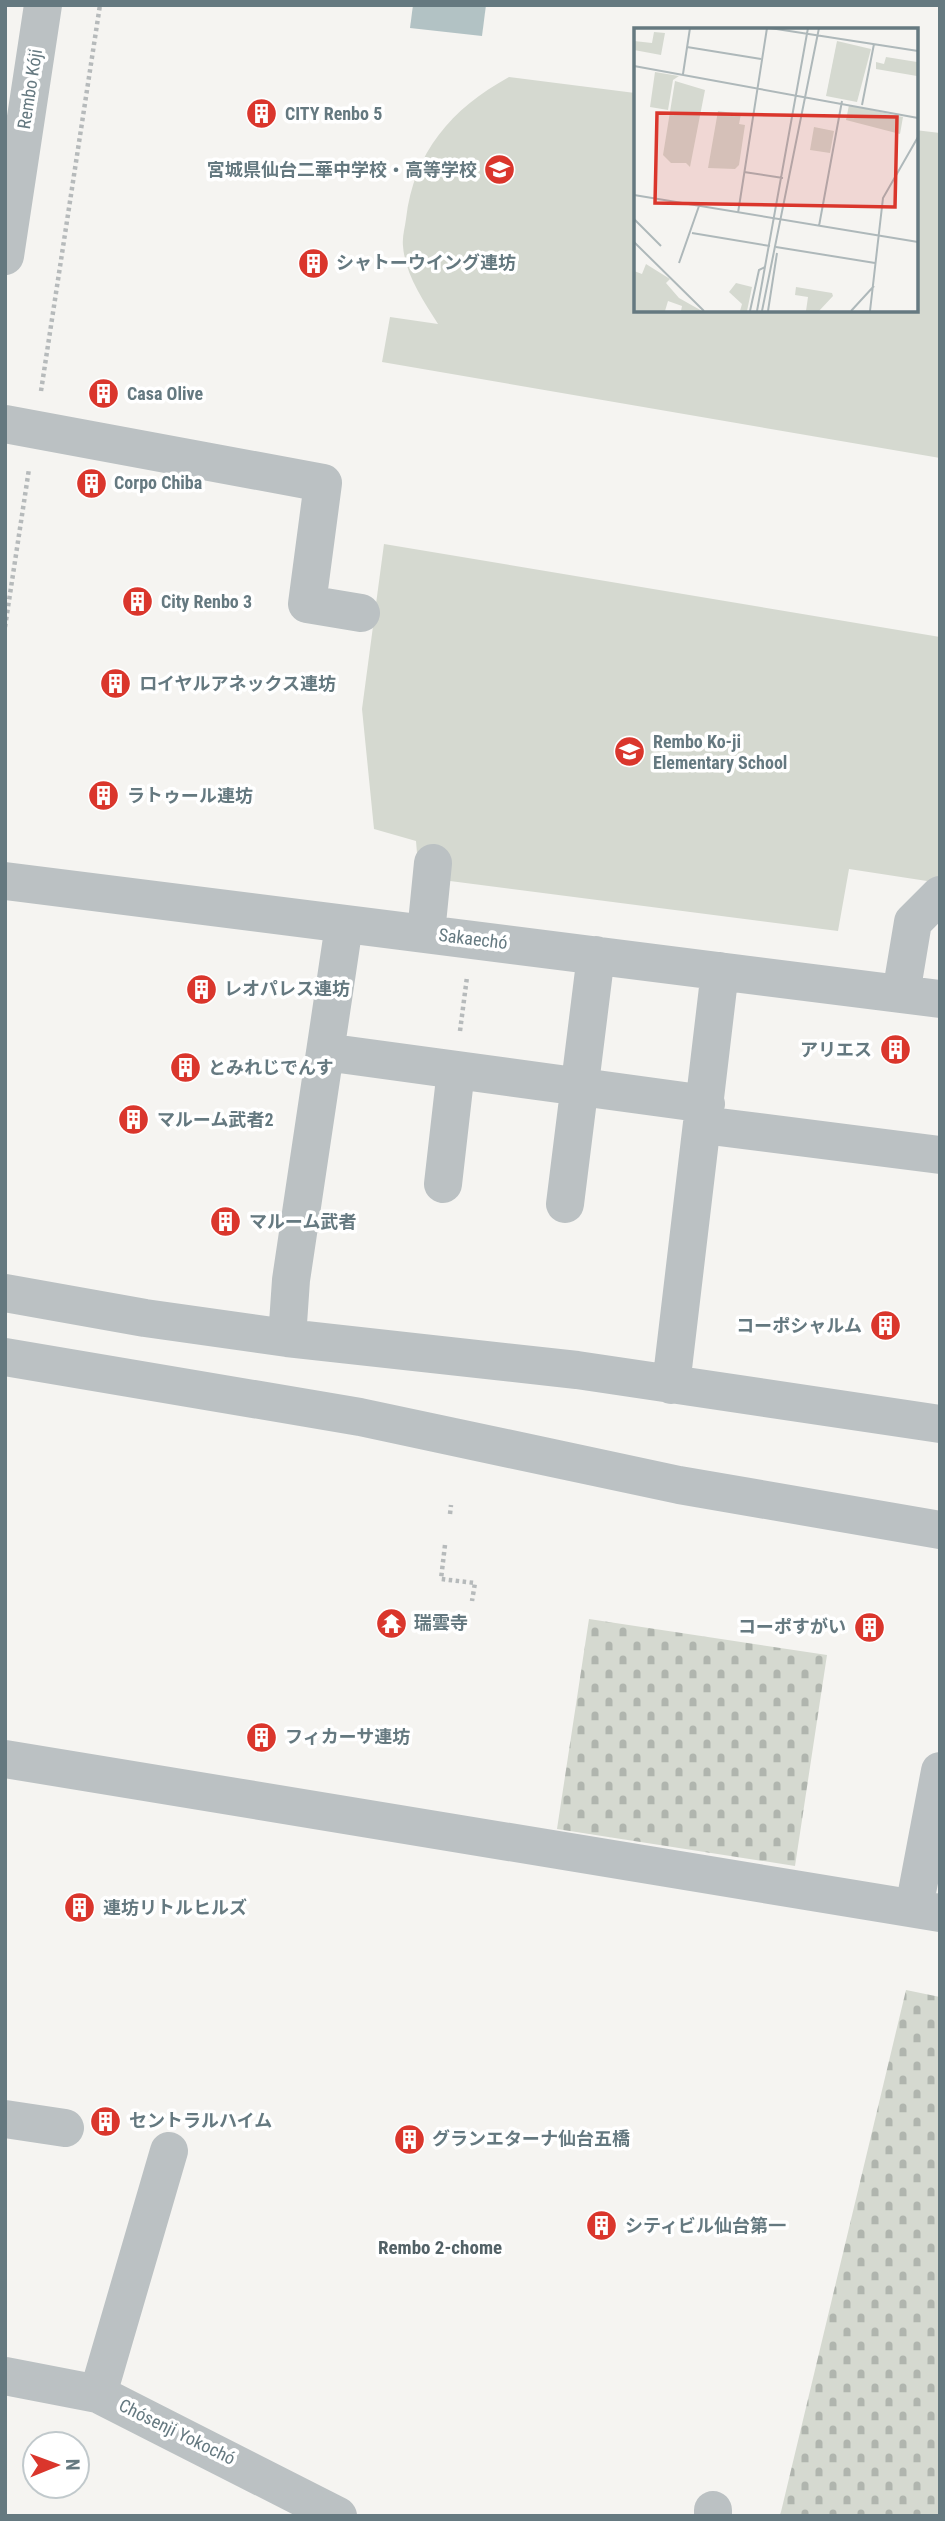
<svg xmlns="http://www.w3.org/2000/svg" width="945" height="2521" viewBox="0 0 945 2521" font-family="'Roboto Condensed','Noto Sans JP',sans-serif">
<style>
.cemetery{fill:url(#cemetery-stones)}
.garden{fill:#d5d9d0}
.water{fill:#b2c2c4}
.lines{fill:none;stroke-linecap:round;stroke-linejoin:round}
.path{stroke:#b6babb;stroke-width:4.5;stroke-dasharray:3.5 3.5;stroke-linecap:butt}
.minor{stroke:#bbc1c3;stroke-width:38}
.labels{text-anchor:middle;stroke-width:7;stroke-linejoin:round;paint-order:stroke}
.street-label{font-size:18px;fill:#657980;stroke:#fff}
.poi-label{font-size:18px;font-weight:bold;fill:#657980;stroke:#fff;text-anchor:start}
.neighbourhood-label{font-size:19px;font-weight:bold;fill:#526166;stroke:#fff}
.inset-road{fill:none;stroke:#aeb8ba;stroke-width:2}
.view{fill:#da362c;fill-opacity:0.15;stroke:#da362c;stroke-width:3.5}
.inset-edge{fill:none;stroke:#657980;stroke-width:3.5}
</style>
<defs>
<pattern id="cemetery-stones" width="16" height="16" patternUnits="userSpaceOnUse" patternTransform="scale(1.75)"><rect width="16" height="16" fill="#d5d9d0"/><path d="M2 7V4a2 2 0 0 1 4 0v3zM10 15v-3a2 2 0 0 1 4 0v3z" fill="#b0b5ae"/></pattern>
</defs>
<rect width="100%" height="100%" fill="#f5f4f1"/>
<path class="cemetery" d="M589,1619l238,36 -32,211 -238,-37z
M906,1990l34,7v519h-160z"/>
<path class="garden" d="M509,77l126,16v217h280v-180l25,3v325l-558,-96 8,-45 48,7c-15,-24 -33,-50 -35,-78 -1,-9 2,-19 3,-27 8,-67 45,-110 103,-142z
M384,544l556,93v246l-91,-14 -11,62 -419,-54 -3,-36 -42,-12 -12,-120z"/>
<path class="water" d="M413,5h73l-4,31 -72,-8z"/>
<g class="lines">
<path class="path" d="M41,391l59,-386
M5,627l24,-158
M460,1031l7,-54
M450,1514l1,-9
M445,1545l-4,34 34,4 -3,18"/>
<path class="minor" d="M5,256l38,-251
M5,424l318,59 -16,121 54,9
M5,881l935,118
M426,933l7,-70
M901,994l12,-72 27,-27
M325,1052l381,52
M703,1125l237,30
M443,1184l13,-114
M565,1204l31,-249
M5,1293l140,25 142,20 290,32 363,54
M287,1338l4,-58 53,-355
M5,1357l355,60 319,68 261,45
M671,1385l49,-414
M5,1759l935,154
M914,1908l26,-137
M5,2119l60,9
M5,2376l93,18 240,122
M98,2394l71,-243
M713,2516v-6"/>
</g>
<defs>
<symbol id="building-disc" viewBox="-11 -11 22 22"><circle r="9.5" fill="#da362c" stroke="#fff"/><path d="M-4-6H4V6H1V3H-1V6H-4ZM-2.5-4.3h1.7v1.8h-1.7ZM.8-4.3h1.7v1.8H.8ZM-2.5-1h1.7V.8h-1.7ZM.8-1h1.7V.8H.8Z" fill="#fff"/></symbol>
<symbol id="school-disc" viewBox="-11 -11 22 22"><circle r="9.5" fill="#da362c" stroke="#fff"/><path d="M0-5L7-2L0 1L-7-2ZM-4 1L0 2.5L4 1V4Q0 6-4 4Z" fill="#fff"/></symbol>
<symbol id="temple-disc" viewBox="-11 -11 22 22"><circle r="9.5" fill="#da362c" stroke="#fff"/><path d="M0-6L5-2H3V0L6.5 2.5H4V6H1.5V3h-3V6H-4V2.5H-6.5L-3 0V-2H-5Z" fill="#fff"/></symbol>
</defs>
<g fill-rule="evenodd">
<use href="#building-disc" x="244" y="96" width="35" height="35"/>
<use href="#school-disc" x="482" y="152" width="35" height="35"/>
<use href="#building-disc" x="296" y="246" width="35" height="35"/>
<use href="#building-disc" x="86" y="376" width="35" height="35"/>
<use href="#building-disc" x="74" y="466" width="35" height="35"/>
<use href="#building-disc" x="120" y="584" width="35" height="35"/>
<use href="#building-disc" x="98" y="666" width="35" height="35"/>
<use href="#school-disc" x="612" y="734" width="35" height="35"/>
<use href="#building-disc" x="86" y="778" width="35" height="35"/>
<use href="#building-disc" x="184" y="972" width="35" height="35"/>
<use href="#building-disc" x="878" y="1032" width="35" height="35"/>
<use href="#building-disc" x="168" y="1050" width="35" height="35"/>
<use href="#building-disc" x="116" y="1102" width="35" height="35"/>
<use href="#building-disc" x="208" y="1204" width="35" height="35"/>
<use href="#building-disc" x="868" y="1308" width="35" height="35"/>
<use href="#temple-disc" x="374" y="1606" width="35" height="35"/>
<use href="#building-disc" x="852" y="1610" width="35" height="35"/>
<use href="#building-disc" x="244" y="1720" width="35" height="35"/>
<use href="#building-disc" x="62" y="1890" width="35" height="35"/>
<use href="#building-disc" x="88" y="2104" width="35" height="35"/>
<use href="#building-disc" x="392" y="2122" width="35" height="35"/>
<use href="#building-disc" x="584" y="2208" width="35" height="35"/>
</g>
<g class="labels">
<g class="street-label">
<text transform="translate(30 89) rotate(-81)" y="6">Rembo Kóji</text>
<text transform="translate(473 939) rotate(7)" y="6">Sakaechó</text>
<text transform="translate(177 2432) rotate(26)" y="6">Chósenji Yokochó</text>
</g>
<g class="poi-label">
<text x="285" y="120">CITY Renbo 5</text>
<text x="477" y="176" text-anchor="end">宮城県仙台二華中学校・高等学校</text>
<text x="336" y="269">シャトーウイング連坊</text>
<text x="127" y="400">Casa Olive</text>
<text x="114" y="489">Corpo Chiba</text>
<text x="161" y="608">City Renbo 3</text>
<text x="139" y="690">ロイヤルアネックス連坊</text>
<text x="653" y="748">Rembo Ko-ji<tspan x="653" dy="21">Elementary School</tspan></text>
<text x="127" y="802">ラトゥール連坊</text>
<text x="224" y="995">レオパレス連坊</text>
<text x="872" y="1056" text-anchor="end">アリエス</text>
<text x="208" y="1074">とみれじでんす</text>
<text x="157" y="1126">マルーム武者2</text>
<text x="249" y="1228">マルーム武者</text>
<text x="862" y="1332" text-anchor="end">コーポシャルム</text>
<text x="414" y="1629">瑞雲寺</text>
<text x="846" y="1633" text-anchor="end">コーポすがい</text>
<text x="285" y="1743">フィカーサ連坊</text>
<text x="103" y="1914">連坊リトルヒルズ</text>
<text x="129" y="2127">セントラルハイム</text>
<text x="432" y="2145">グランエターナ仙台五橋</text>
<text x="625" y="2232">シティビル仙台第一</text>
</g>
<g class="neighbourhood-label">
<text x="440" y="2254">Rembo 2-chome</text>
</g>
</g>
<g transform="translate(634 28)">
<rect width="284" height="284" fill="#f5f4f1"/>
<path d="M203,13l34,8 -14,53 -31,-6z" fill="#d5d9d0"/>
<path d="M20,4l11,1 -4,22 -27,-5v-9l18,2zM252,29l31,5v14l-41,-7v-7l8,2zM21,44l24,4 -6,4 -5,30 -18,-3zM215,77l54,12 -3,17 -54,-14zM180,99l20,4 -4,22 -20,-3zM12,236l24,15 -4,4 13,15 23,13h-21l1,-5 -14,-5 -3,10h-31v-40l8,3zM102,255l16,4 -5,24h-7l2,-7 -13,-12zM162,259l36,6 1,3 -14,15h-13l2,-14 -13,-2z" fill="#d5d9d0"/>
<path d="M41,53l30,9 -15,77 -4,-4h-15l-8,-8zM84,83l23,3 -2,10 6,1 -6,40 -4,4 -27,-1z" fill="#d5d9d0"/>
<path class="inset-road" d="M136,0l148,23M53,19l74,12M0,38l284,52M49,46l7,-46M228,77l12,-61M110,144l39,6M0,167l284,47M104,185l29,-185M0,191l27,27M185,198l23,-125M58,205l78,13M0,214l70,69M142,219l99,16M45,235l20,-57M116,283l9,-41 6,-3M123,283l51,-283M128,283l57,-283M134,283l9,-58M217,283l23,-25M236,283l13,-113 35,-61"/>
<path class="view" d="M23,85l240,4 -2,90 -240,-4z"/>
<rect width="284" height="284" class="inset-edge"/>
</g>
<rect width="945" height="2521" fill="none" stroke="#657980" stroke-width="14"/>
<g transform="translate(56 2465) rotate(89)"><circle r="33" fill="#ffffff" stroke="#c1c9cc" stroke-width="2"/>
<path d="M0-5L12 26L0 18L-12 26Z" fill="#da362c"/>
<text y="-10" font-size="19" font-weight="bold" text-anchor="middle" fill="#657980">N</text>
</g>
</svg>
